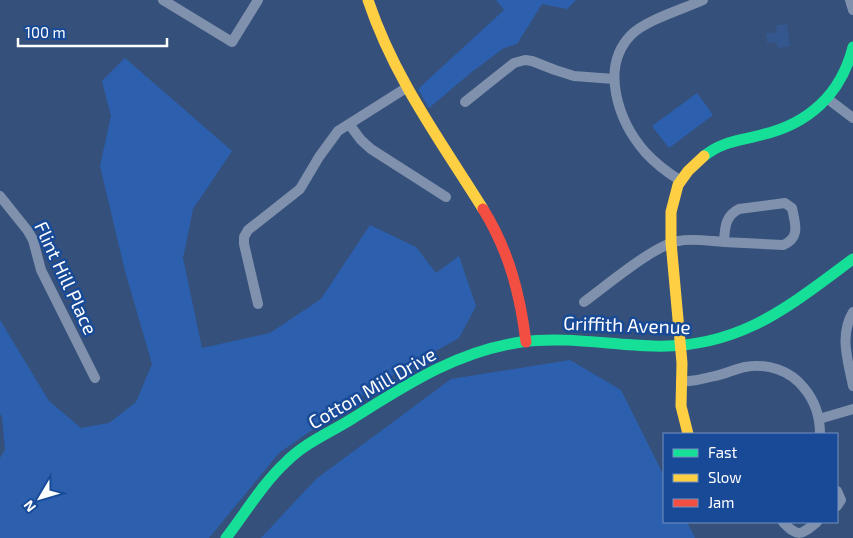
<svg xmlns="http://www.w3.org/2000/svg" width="853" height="538" viewBox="0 0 853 538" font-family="'Exo 2',sans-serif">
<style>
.green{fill:#2c60ae}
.water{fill:#35578f}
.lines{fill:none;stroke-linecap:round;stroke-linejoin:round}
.street{stroke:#7f91ad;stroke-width:10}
.fast{stroke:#16e098;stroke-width:11}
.slow{stroke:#ffcf43;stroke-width:11}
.jam{stroke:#f24e42;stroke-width:11}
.labels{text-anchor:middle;stroke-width:5;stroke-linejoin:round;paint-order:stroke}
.street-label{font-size:19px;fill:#fff;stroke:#184a97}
</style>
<rect width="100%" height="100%" fill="#35507a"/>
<path class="green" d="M496,0h80l-9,9 -25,-5 -25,40 -13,4 -31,23 -44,37 -11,-19 86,-79z
M125,58l107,93 -39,58 -10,49 19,90 68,-15 51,-34 49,-74 46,22 20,26 23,-17 17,50 -17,32 -75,42 -105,73 -70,85h-209v-80l5,-8 -3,-33 -2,-3v-94l49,81 32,27 28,-5 27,-21 16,-38 -27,-93 -25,-105 11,-50 -9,-35z
M697,93l16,22 -44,33 -17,-22z
M570,360l51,30 43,86v46h23l8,16h-434l55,-59 135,-100z"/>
<path class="water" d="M787,24l3,22 -12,2 -2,-6 -9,1 -1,-9 11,-2 -1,-7z"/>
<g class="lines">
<path class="street" d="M163,0l69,42 26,-42
M850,0l3,10
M828,99l25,19
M465,102l49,-39 11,-3 7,1 23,9 19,6 40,3
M349,124l12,16 10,9 75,48
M681,181c-13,-8 -25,-17 -36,-29 -26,-30 -46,-84 -14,-117 15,-15 52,-26 72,-35
M0,196l28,35 5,9 8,30 54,108
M785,203l7,5c3,15 9,30 -9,37l-59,-3c1,-15 1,-26 15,-33z
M584,302c22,-16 69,-56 94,-61 14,-3 31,0 46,1
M258,304l-14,-60v-7l4,-7 52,-41 19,-32 19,-26 68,-43
M853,312c-14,23 -5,49 0,74
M681,382c12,-1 23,-3 34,-6 10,-2 20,-7 30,-9 22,-4 45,3 59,21 11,13 16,29 16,46
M819,419l34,-10
M837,491l4,9 -4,6
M783,522c15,16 18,13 34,0"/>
<path class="fast" d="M704,156c19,-15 35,-15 57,-21 48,-11 80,-41 92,-88
M226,538c20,-26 37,-55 61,-77 18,-18 42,-28 63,-41 56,-35 105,-68 171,-78 44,-6 89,3 132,4 86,3 135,-39 200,-87"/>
<path class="slow" d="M368,0c26,78 72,140 115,209
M688,434l-7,-28 1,-43 -11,-121v-30l7,-27 10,-14 16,-15"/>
<path class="jam" d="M483,209c26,42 37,85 43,133"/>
</g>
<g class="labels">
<g class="street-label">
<text transform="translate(66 278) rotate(65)" y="7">Flint Hill Place</text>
<text transform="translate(627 325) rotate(2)" y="7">Griffith Avenue</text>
<text transform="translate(372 388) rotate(-30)" y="7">Cotton Mill Drive</text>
</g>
</g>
<rect x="663" y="433" width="175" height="90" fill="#184a97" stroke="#7492c1"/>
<rect x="673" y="449" width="25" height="8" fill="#16e098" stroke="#7492c1"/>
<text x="708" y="458" font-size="15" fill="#ffffff">Fast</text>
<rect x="673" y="474" width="25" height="8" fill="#ffcf43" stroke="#7492c1"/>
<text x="708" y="483" font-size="15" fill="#ffffff">Slow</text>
<rect x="673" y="499" width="25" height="8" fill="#f24e42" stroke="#7492c1"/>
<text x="708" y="508" font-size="15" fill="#ffffff">Jam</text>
<g transform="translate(40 498) rotate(232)" stroke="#184a97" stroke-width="4" paint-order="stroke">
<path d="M0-4L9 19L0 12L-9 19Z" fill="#ffffff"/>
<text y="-8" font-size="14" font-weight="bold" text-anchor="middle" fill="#ffffff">N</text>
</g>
<path d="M18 38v8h149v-8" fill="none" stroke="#ffffff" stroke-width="2.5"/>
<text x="25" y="38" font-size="15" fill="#ffffff" stroke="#184a97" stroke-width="4" paint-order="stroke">100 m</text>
</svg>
